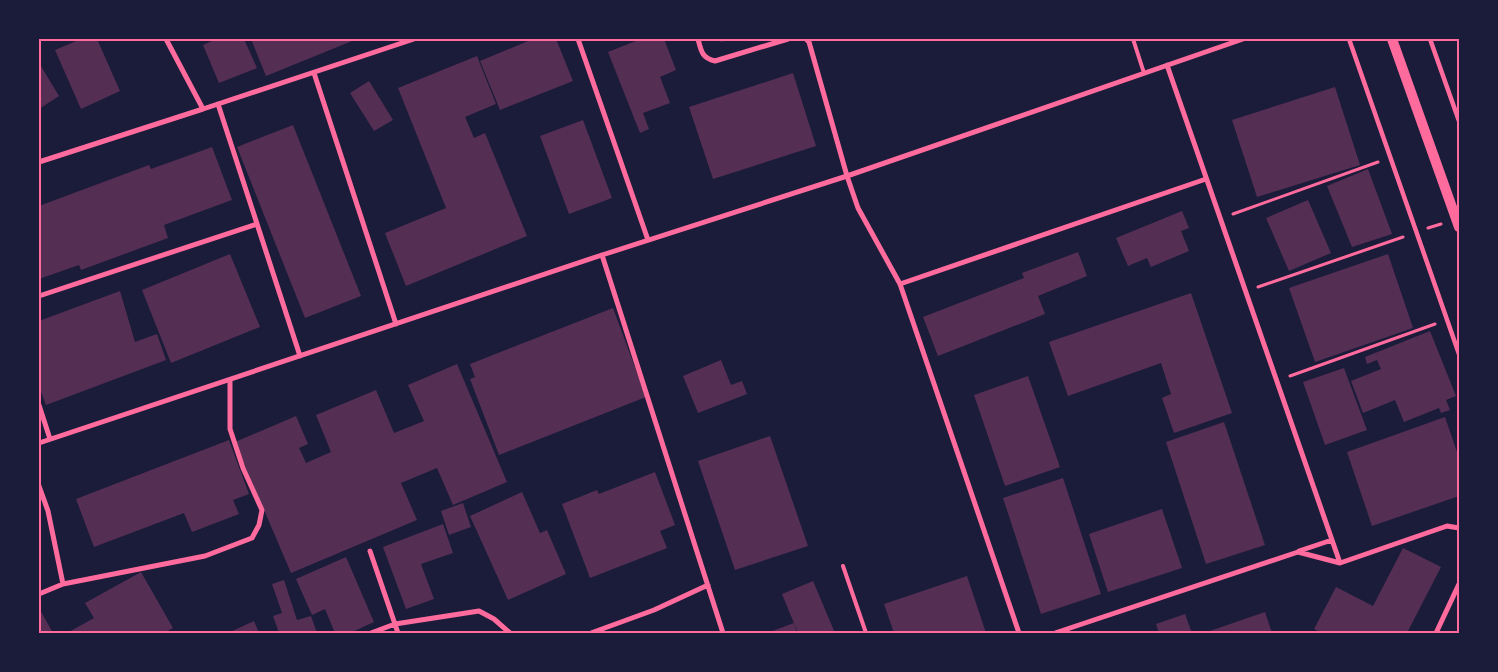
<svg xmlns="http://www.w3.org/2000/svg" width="1498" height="672" viewBox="0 0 1498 672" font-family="'Varela Round',sans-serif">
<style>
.building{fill:#542f53}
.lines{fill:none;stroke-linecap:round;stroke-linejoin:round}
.path{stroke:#ff6b9d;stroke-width:3}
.service{stroke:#ff6b9d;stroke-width:4}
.pedestrian{stroke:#ff6b9d;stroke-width:4.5}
.minor{stroke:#ff6b9d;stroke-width:5}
.secondary{stroke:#ff6b9d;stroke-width:10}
.neatline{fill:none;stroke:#ff6b9d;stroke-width:2}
</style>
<rect width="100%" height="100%" fill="#1b1b3a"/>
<path class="building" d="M81,39h16l23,52 -39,18 -26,-59z
M214,39h30l13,29 -38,15 -16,-38 11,-5z
M251,39h106l-91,37z
M533,39h23l17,42 -73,29 -20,-49z
M641,39h23l12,31 -16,7 10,26 -27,10 6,16 -9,4 -32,-81z
M719,39h12l-10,3z
M477,56l19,48 -31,13 9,21 11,-5 42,103 -121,50 -21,-53 61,-25 -48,-120z
M39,63l20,33 -20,13z
M793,73l23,73 -103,33 -24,-72z
M369,81l24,39 -19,11 -24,-38z
M1335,87l25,78 -103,32 -25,-77z
M583,120l29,78 -43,16 -29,-78z
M293,125l68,171 -56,22 -68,-171z
M212,147l20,53 -68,25 4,13 -87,32 -2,-5 -40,14v-73l110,-41 2,4z
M1368,169l24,65 -40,13 -25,-61z
M1308,200l23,53 -42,18 -23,-53z
M1182,211l7,17 -8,3 8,20 -38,16 -4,-9 -19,8 -12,-28z
M1078,252l9,24 -49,20 7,18 -107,42 -15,-39 101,-39 -2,-5z
M230,254l30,73 -89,36 -29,-73z
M1388,254l25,74 -98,34 -26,-74z
M120,291l15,51 22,-8 9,26 -120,45 -7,-19v-65z
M1191,293l41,120 -58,20 -12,-35 9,-4 -10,-31 -93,33 -19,-54z
M613,308l33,89 -147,58 -29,-76 5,-2 -5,-13z
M1430,331l26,65 -10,4 4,10 -9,3 -2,-5 -35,14 -9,-22 -32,13 -12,-32 30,-12 -4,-9 -10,4 -2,-7z
M721,360l10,25 11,-4 5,13 -49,19 -15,-37z
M457,364l50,118 -54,23 -16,-37 -36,15 16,37 -126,53 -56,-131 61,-26 12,28 -9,4 7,15 25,-11 -15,-37 60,-25 18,43 30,-12 -16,-36z
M1344,368l23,62 -42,15 -22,-63z
M1028,376l32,91 -55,19 -31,-91z
M1445,417l14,41v38l-87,30 -25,-74z
M1224,422l41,123 -59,19 -40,-122z
M770,436l38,110 -73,24 -37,-109z
M229,440l20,54 -16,6 6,14 -47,18 -8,-19 -90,34 -18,-48z
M655,472l20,53 -15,6 7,17 -77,30 -28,-74 35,-14 2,4z
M1063,478l38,116 -60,20 -38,-116z
M522,492l18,41 7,-3 19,44 -58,26 -38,-84z
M463,503l8,24 -22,8 -8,-24z
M1162,509l20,59 -74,24 -19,-58z
M443,524l10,29 -32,11 13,35 -28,10 -23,-62z
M1403,548l38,19 -34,66h-85l-8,-4 22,-42 37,19z
M346,557l28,65 -24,11h-15l-10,-24 -13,6 -16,-36z
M141,572l32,56 -9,5h-97l27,-15 -9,-15z
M967,576l19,57h-92l-10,-29z
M284,580l13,40 14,-4 6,17h-38l-6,-17 9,-3 -10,-29z
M813,581l22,52h-37l-16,-39z
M39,608l14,25h-14z
M1265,612l7,21h-68z
M1185,614l7,19h-33l-3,-9z
M254,621l5,12h-31z
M794,623l3,10h-30z"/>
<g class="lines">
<path class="path" d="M1233,214l145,-52
M1428,228l13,-4
M1258,287l145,-50
M1290,376l145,-52"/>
<path class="service" d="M1133,39l11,34
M843,566l23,67"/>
<path class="pedestrian" d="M1349,39l110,315
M1430,39l29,82"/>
<path class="minor" d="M166,39l37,70 211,-70
M578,39l70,201
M698,39c3,12 4,19 17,22l73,-22
M806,39l3,3 38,134 11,32 42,76 119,349
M1167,65l173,498
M314,73l82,251
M218,104l82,252
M39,162l164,-53
M602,255l121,378
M900,284l306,-105
M39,296l218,-72
M39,405l11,34
M39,443l563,-188 245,-79 396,-137
M39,486l9,25 15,73
M370,551l28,82
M1299,551l33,-11
M39,594l24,-10 142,-28 47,-18 7,-13 3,-15 -19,-42 -13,-39v-49
M371,633l24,-9 84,-13 15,8 16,14
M591,633l63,-23 54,-25
M1055,633l243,-81 42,11 107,-37 12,2
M1436,633l23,-49"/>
<path class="secondary" d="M1392,39l67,188"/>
</g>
<rect width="1498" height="672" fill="none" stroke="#1b1b3a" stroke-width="80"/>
<rect x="40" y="40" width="1418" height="592" class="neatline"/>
</svg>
